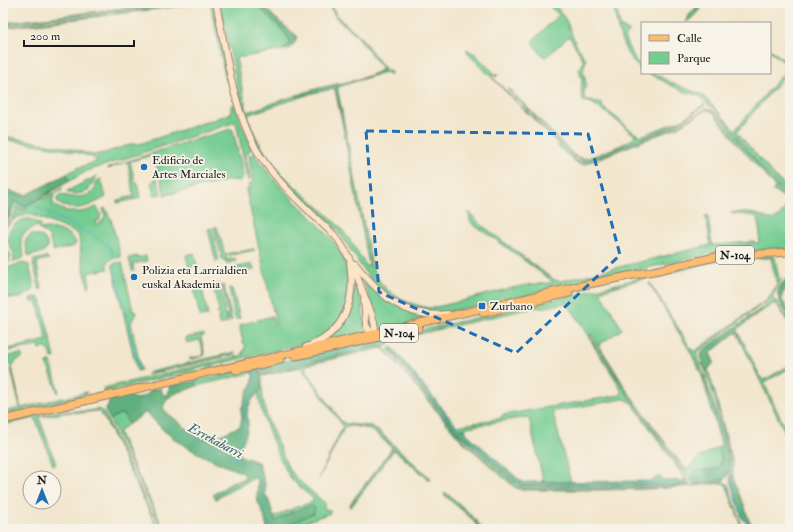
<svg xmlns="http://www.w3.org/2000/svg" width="793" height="532" viewBox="0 0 793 532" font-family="'IM FELL Double Pica',serif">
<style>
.green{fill:#74cc91;stroke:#487456}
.forest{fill:#5fb07b;stroke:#3e664c}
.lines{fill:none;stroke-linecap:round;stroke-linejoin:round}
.stream{stroke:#47acc6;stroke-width:1}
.secondary-casing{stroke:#878174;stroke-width:8}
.primary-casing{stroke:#878174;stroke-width:9}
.secondary{stroke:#fee4c6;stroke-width:6}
.primary{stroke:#fdbc70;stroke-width:7}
.marked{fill:none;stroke:#1f6fb2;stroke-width:3;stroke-dasharray:8 5;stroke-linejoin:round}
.poi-dot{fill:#1f6fb2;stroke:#f7f3e8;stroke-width:1.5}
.labels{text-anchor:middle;stroke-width:3.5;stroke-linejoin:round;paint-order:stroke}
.shield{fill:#f7f3e8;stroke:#5e5c59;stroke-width:1}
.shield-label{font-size:11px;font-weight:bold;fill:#1c1c1c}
.poi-label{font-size:12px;fill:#1c1c1c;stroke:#f7f3e8;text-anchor:start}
.water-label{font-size:13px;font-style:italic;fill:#2f5d68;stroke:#f7f3e8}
</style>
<rect width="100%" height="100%" fill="#f7f3e8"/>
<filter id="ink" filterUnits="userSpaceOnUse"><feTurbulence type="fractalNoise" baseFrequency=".025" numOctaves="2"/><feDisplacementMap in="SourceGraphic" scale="8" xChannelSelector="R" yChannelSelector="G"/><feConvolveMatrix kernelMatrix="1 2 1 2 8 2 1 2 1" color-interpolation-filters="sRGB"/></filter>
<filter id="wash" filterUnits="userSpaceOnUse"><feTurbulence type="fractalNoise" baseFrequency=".012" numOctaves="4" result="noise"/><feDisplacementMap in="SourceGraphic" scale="16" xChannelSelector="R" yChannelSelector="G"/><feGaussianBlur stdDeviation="0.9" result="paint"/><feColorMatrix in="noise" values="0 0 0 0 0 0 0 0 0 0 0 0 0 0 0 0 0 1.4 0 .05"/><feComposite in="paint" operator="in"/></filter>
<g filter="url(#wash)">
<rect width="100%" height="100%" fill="#f2e6cd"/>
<path class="green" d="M165,3h11l-173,22v-2z
M192,3h14l-203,25v-1z
M210,3h4l15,77 -3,1z
M220,3h36c11,14 28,24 35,40l-6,4v3l-49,8 11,54 50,-17 1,3 -48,16 -3,4c9,20 20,41 36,57 16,17 36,30 52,47 13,13 22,29 32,45l2,-2 -26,-138h2l27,140c9,25 32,36 57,41 40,-6 82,-25 123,-25v-2l-61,-45 -18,-11 -3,-4 -1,-9 10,11 67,51 9,6 6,1 149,-36 -2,-18 -3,-11 3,-1 4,30 40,-3 7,1 1,-10 -3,-15 -2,-2 -24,-3c4,-2 24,0 28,2 6,2 12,7 18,3 3,-1 6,-7 8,-10l5,1v39l-81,6 -194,44 -68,14c-30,2 -54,-8 -75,-31 -15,-17 -24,-39 -40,-56 -11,-13 -26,-23 -38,-35 -43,-42 -52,-77 -63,-134 -3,-14 -11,-40 -11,-53z
M327,3h1l13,17 19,16 21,28 6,6 4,2v3l-6,-3 -3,-3 -27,-36 -16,-12z
M541,3h7l8,3 10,14 10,24 10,16 -3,11 2,7 1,6 -2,8 1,7 17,4v3c4,5 10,8 15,12 8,7 15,14 24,18l43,-17 20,-15v2l-25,17 -76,31 -16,6h-5l-7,-3 -68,-68 5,2 1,2 62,63c5,2 8,3 12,2 10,-3 44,-16 49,-22 -14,-10 -26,-22 -41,-31 -3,-3 -8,-3 -12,-4l-2,-6 1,-15 -3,-10 5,-9 -15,-25 -24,22 -14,-16 28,-27 -11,-10z
M613,3h3l4,23 9,5v2l-5,4c5,11 9,22 18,30v3c-19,-12 -26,-46 -29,-67z
M466,49l9,5 20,20 3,1 -2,2 -5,-3 -1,1 87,86 9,1 95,-38 26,-16 7,3 76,92 -9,-8 -8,-4 2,-4 -39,-45 -24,-31 -7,-1 -27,17 -93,37 -5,1 -22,-18v-3l-87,-87z
M770,49l20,16v4l-53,63 40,47 13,10v2l-4,4 -24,-27 -47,-59 -8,-5 -7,-8 -18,-5 -34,-18h6l18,10 31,12 32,35 52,-61v-4l-17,-14z
M235,104l7,22 10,22 -5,6 -1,3 4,20v3l-2,1 -12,-59 -149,49 -46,27 1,1 21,-11c-2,3 -7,4 -9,8 -7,12 15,16 23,16 7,0 13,-2 19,-5l2,1 3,8 -1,1v3l-5,2 1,3 7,-4 2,-5 -2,-7 2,-1 6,11 10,38 -12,3 -2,4 1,5 -20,4 2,13 -2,1 -7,-32 -2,-19 -5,-4 -39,-16c-11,-2 -20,0 -27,10l8,-16h10v-2h-10l-4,3 -9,25v-4l11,-30 12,4 43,-25 -2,-7 10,-6 21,-7c-13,-11 -76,-18 -95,-22v-3l62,11 28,8 11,-2 28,-9h7l85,-28 7,-3v-8z
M231,129l2,1 10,44v4l-3,3 -9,-1 -66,15 -5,-18h-1l-5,-22 -24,6 5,21h2l3,16 -23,5v-3l17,-4 -6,-32 -2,-2 -18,7v-1l68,-23z
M254,153c8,12 17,23 27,34 30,33 82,66 65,118 -6,17 -16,28 -31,36l-211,51 -1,-4 140,-33 -1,-3h2v-3l2,-4 -3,-2 -3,-14v-4l32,-9 2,8h2l-30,-134 3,-1 -1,-4 5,-3 -4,-26z
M97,176l-9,15c-6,2 -15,5 -21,1v-1z
M101,179l5,18c-13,7 -26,15 -42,9 -5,-1 -7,-3 -7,-9l4,-3c8,4 28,5 33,-4 2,-2 2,-6 3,-9z
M155,179h2l4,15 -7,1 -3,-12z
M25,219h5l12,6c-9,3 -22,6 -21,18 0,4 2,8 3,13l-1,2 -10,4c3,-8 -1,-11 -4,-18 -5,-13 5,-21 16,-25z
M214,227h3l8,27 29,-5 1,1 -29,6v4l9,-2 1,3 -10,3 -1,-4 -3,-1z
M48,228c9,1 25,5 28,15l-2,3 -19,5 -2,-1c-4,-12 -2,-15 -15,-21z
M212,228l7,33 -3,1 -8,-33z
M32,234l11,3c12,14 -2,16 -13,19l-2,-1 -3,-13 3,-5z
M4,236l1,9 6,11 -2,7 -6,3z
M194,253l3,12 -8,3 -3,-13z
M137,256v2l9,-2 1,5 -14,3 1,7h-2l-3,-13z
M772,256l3,1 4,23 3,-2 -10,19 -72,53 -3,5 1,6 7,16 -3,-1 -11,-23 -42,-70h1l42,67 3,1 73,-52 9,-14 -6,-27c-19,0 -56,-1 -72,8l-50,11 -49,14 22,38 -23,16 28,45 56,77 5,2 7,-9 23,-13 4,13 -2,6 -4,3 -21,2 -5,8 -62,-85 -37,-60 -1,2 37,58 61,86 -4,1 1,-3 -54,-76 -7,-3 -69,12 -2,2 18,69 -30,-1 2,-1 -14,-62 -3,-1 -58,10 -3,2 -5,1 -3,-4 44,-8 1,-3 118,-20 2,-2 -5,-11 -22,-34 -7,-14 -21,-31 -26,5 -4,-1 -144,33 -5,3 1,1 -3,2h-8l-118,27 -1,-3 -7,1v2l-56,13 -1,-5 316,-71 202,-50z
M46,257l3,2 -10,2 -2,4 5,24h-3v-3l-6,-22 1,-4z
M122,262l11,49h2l1,2 -5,10 10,47 -4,1 -25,-107z
M23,263l6,2 5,21 -1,4 -12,8h-13c-5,-5 -8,-23 -4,-28 4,-4 14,-5 19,-7z
M252,264l2,4 -1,2 -20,4 -2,-5 2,-1z
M354,274l7,25 5,34 -45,10 28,-33 5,-19z
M361,274l8,11 18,16 46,16 -55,13 -4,-18z
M219,284l6,26 -2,1 1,3h2l2,9 -9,2 -1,-8 2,-1 -3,-3 2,-2 -6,-26z
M222,285l2,1 8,34 -1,1 -2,-1z
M202,288l6,28 -8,1 -6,-27z
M229,288l3,1 8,29 -3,2 -2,-2z
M38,297l3,3 14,58 -4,-1 -3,-8 -3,-1 -5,1 -2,-3 -29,5 -1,-2 39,-9 -10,-39 -5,1 -1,-4z
M773,299l3,2 14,22v3l-12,-20 -3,-3 -13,8 -3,-1z
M204,334v2l-3,1 4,18 -15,5v-2l13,-2 -1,-10 -3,-6 -12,3 -2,-5z
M738,335h2l21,43 3,2 26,-15v3l-25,14v3l25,53v5z
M376,347h6l3,2 78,91 55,47 5,1h140l60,-6 5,2 15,45 -17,-44 -3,-2c-64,8 -128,7 -192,7h-10l-7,-3 -55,-49 -65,-78 -12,-12 -75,17 -2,3 36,53 3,2 5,1 -6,6 -24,48 24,-52 -42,-59 -39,9 -1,-1z
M235,352l1,2 -90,21 4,-3z
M21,354l2,3 -7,4 -4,6 9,41 66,-16 -1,3 -83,20v-3l17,-4 -12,-52z
M49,362h2l8,30 -1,1 -9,-24 -3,-5z
M708,370l7,23 18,70v13h-3c2,-16 -3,-30 -7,-46 -5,-20 -10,-40 -18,-59z
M262,384l1,14 4,20 21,49 9,12 29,25 -3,3 7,4v2l-45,16h-5l13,-18 -18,10 -1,-4 22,-10 17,-5v-4c-8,-6 -17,-13 -23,-21 -9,-13 -33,-69 -31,-84 0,-3 2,-6 3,-9z
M98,409l3,1 3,3 55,116h-1l-53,-109 -7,-9 -16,2 -11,-1 -32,5 17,47 -3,1 -18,-47 -32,7v-2l56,-12h28z
M119,414l5,1 5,9 -9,6 -1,3 13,30 32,66h-2l-52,-109z"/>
<path class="forest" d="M256,3h6l11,13 24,20 -1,5 -6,8 -5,1v-3l6,-4c-7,-16 -25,-26 -35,-40z
M700,3h6l-15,16 -6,4 4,-8z
M382,69l3,3 -47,15v4l7,36h-2l-8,-37 -2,-1 -20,4 -15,5 -1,-3c7,-2 14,-5 22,-7 19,-5 47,-8 63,-19z
M67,174l2,7 -43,25 -13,-5 -10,29v-40l23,5z
M790,276v6l-8,13v5l8,12v7c-11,-18 -21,-27 0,-43z
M759,310l3,1 -23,17 -1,3 2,4 -5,-2 -25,20 4,9 -6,8h-3c-4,-7 -6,-11 -2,-20z
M392,347l68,83 5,-1 2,5 50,44 6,4 130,-1 2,-3 4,-2 7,5 22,-1 2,4 -17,2h-153l-6,-4 -55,-48 -69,-83 -1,-2z
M252,370h7c2,5 4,10 3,15 -2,9 -10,12 -13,21 -3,7 -1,12 -1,18 0,10 -6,19 -10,27l3,5 17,6 7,21v11l4,7 6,20c13,-6 24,-14 38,-15l2,2 -1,5 -34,16h-13l-3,-14 -7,-15 1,-21 -4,-1 -38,21 -3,-4 3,-3 8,-4 7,-6 11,-3 3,-3 -2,-3c-28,-11 -57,-23 -80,-43 -5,-5 -10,-11 -15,-16l-3,-1 -16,11 -5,-9 -5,-1 -9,6 -5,-10 3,-4 2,-7 18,-4 8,4 11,-4 3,-5 11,-2 2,7h3l3,-3v-6l26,-5 1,5c-12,7 -26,4 -33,21l2,4 26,21 18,8 31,-14 2,-8 -1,-8 7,-20 4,-5 1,-8z
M702,376l3,1 17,53 7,32c0,7 1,13 -5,18l-30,4 -4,-5 5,-8 21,-2 4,-3 2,-6 -4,-13 3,-3z
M349,424l22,2 10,7 50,46 -1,2 -36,-31 -42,56 -2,2v-4l42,-56c-18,-16 -18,-20 -44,-22z
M730,476h3c3,10 8,19 11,28 4,12 3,17 13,25h-5l-10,-11 -12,-38z
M445,492c13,11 28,22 37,37h-3l-8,-11 -27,-23z"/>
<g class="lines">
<path class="stream" d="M3,194l25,9
M31,204l68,35 12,10 2,9
M114,264l25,105
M390,348l67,80 63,55 52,2 91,-2 25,-1
M144,396c5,7 9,15 15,21 5,6 30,21 38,25 21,11 43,15 60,32 7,7 3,42 16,55
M235,458l1,-13 7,-14 4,-26 8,-17v-15l1,-2 129,-29 2,3
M731,477c5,18 8,40 23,52
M692,480c10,-2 26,-10 36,-6"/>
</g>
</g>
<g filter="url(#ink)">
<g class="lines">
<defs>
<path id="secondary" d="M216,3c10,47 16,103 40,146 15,26 38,47 59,68 7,7 16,14 22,21 13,18 20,37 27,57 4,12 11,22 11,35l-4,6
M355,264c26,32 49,55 93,50
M364,299l2,26 4,7 7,2
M306,347c39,-13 50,-47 44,-84"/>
<path id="primary" d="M654,271l61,-14 75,-5
M483,313l86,-20
M296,356l123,-28
M236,370l44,-10
M3,420l576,-134 79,-16"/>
</defs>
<use href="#secondary" class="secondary-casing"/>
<use href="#primary" class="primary-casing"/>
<use href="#secondary" class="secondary"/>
<use href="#primary" class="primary"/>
</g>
</g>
<path class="marked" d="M366,131l222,3 32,121 -104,98 -137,-61z"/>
<g class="poi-dot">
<circle cx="144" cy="167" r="4"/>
<circle cx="134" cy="277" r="4"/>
<rect x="478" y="302" width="8" height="8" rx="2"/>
</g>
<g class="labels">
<g class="shield">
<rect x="716" y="246" width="38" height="18" rx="3"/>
<rect x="380" y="324" width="38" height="18" rx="3"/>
</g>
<g class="shield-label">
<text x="735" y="259">N-104</text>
<text x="399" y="337">N-104</text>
</g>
<g class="poi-label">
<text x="152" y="164">Edificio de<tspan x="152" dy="14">Artes Marciales</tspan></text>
<text x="142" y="274">Polizia eta Larrialdien<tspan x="142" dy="14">euskal Akademia</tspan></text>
<text x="490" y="310">Zurbano</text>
</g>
<g class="water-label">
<text transform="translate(216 440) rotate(28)" y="5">Errekabarri</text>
</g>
</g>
<rect width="793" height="532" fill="none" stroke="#f7f3e8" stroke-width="16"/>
<rect x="641" y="22" width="130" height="52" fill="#f7f3e8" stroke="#9f9d96"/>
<rect x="649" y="35" width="20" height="6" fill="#fdbc70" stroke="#9f9d96"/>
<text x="677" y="42" font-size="12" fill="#1c1c1c">Calle</text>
<rect x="649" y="52" width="20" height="12" fill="#74cc91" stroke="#9f9d96"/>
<text x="677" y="62" font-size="12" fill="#1c1c1c">Parque</text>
<g transform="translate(42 490)"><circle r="19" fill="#f7f3e8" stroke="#9f9d96"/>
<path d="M0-3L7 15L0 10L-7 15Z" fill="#1f6fb2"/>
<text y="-6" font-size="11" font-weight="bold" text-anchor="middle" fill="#1c1c1c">N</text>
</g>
<path d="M24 40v6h110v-6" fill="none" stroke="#1c1c1c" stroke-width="2"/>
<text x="30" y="40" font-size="12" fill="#1c1c1c" stroke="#f7f3e8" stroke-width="3" paint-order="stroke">200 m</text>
</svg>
